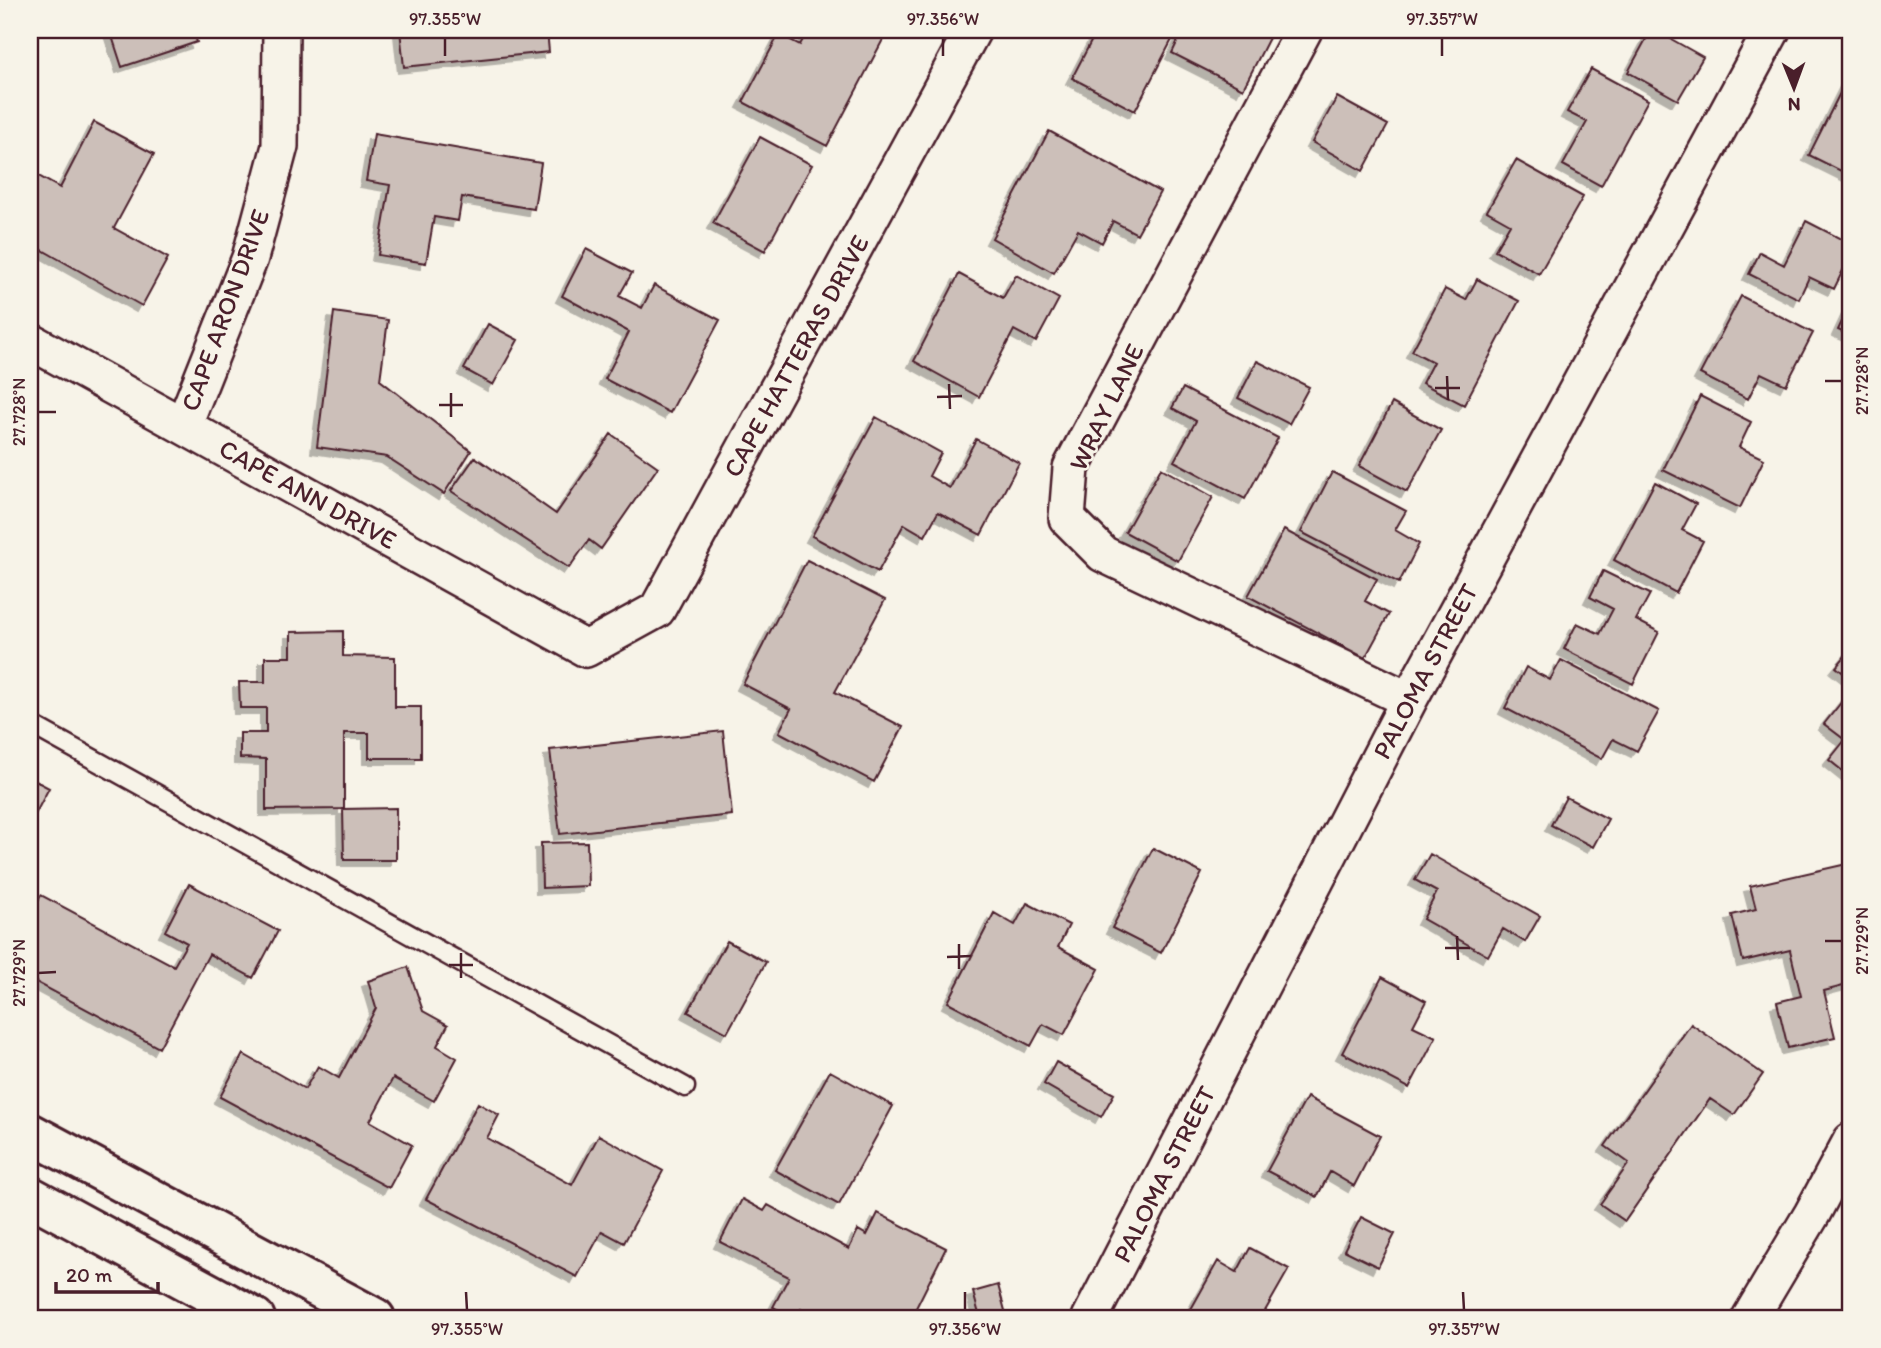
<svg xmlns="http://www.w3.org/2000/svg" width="1881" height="1348" viewBox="0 0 1881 1348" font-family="Itim,sans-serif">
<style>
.building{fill:#ccbfb9;stroke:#4a1f2b;stroke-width:2;filter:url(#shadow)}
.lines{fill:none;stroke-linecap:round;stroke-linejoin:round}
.service-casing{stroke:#4a1f2b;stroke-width:23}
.minor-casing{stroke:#4a1f2b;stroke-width:40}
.primary-casing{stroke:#4a1f2b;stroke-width:44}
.service{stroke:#f7f3e8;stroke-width:18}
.minor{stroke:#f7f3e8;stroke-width:35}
.primary{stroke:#f7f3e8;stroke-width:38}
.ticks{fill:none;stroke:#4a1f2b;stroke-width:2.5}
.labels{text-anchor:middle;stroke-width:5;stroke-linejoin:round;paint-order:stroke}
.street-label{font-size:26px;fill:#4a1f2b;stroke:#f7f3e8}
.neatline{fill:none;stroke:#4a1f2b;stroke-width:2.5}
.ticks-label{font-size:18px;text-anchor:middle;fill:#4a1f2b}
</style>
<defs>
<filter id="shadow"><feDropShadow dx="-6" dy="6" stdDeviation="0" flood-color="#0004"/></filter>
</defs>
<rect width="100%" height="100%" fill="#f7f3e8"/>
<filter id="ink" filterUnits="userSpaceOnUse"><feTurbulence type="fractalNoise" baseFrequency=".0143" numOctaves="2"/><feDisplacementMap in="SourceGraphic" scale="14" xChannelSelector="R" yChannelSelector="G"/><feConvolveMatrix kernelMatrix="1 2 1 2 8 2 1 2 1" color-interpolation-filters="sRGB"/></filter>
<g filter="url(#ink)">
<path class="building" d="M110,30h83l4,12 -75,25z
M400,30h147l2,22 -145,15z
M808,30h80l-61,116 -84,-44 36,-68 21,11z
M1097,30h80l-42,81 -63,-33z
M1183,30h90l-30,59 -71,-36z
M1651,30h4l48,27 -25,43 -50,-28z
M1591,69l57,31 -47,86 -38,-21 24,-43 -20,-10z
M1851,71v105l-42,-21z
M1337,97l51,28 -25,46 -51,-29z
M94,122l60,32 -40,74 54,30 -26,48 -112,-63v-64l3,-6 27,15z
M1049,131l111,61 -23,42 -24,-13 -11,22 -24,-13 -24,43 -62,-35z
M374,134l167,29 -7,46 -72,-12 -4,24 -24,-4 -8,46 -48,-8 12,-70 -24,-4z
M760,137l52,28 -47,86 -52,-28z
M1516,160l67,37 -44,77 -44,-24 15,-26 -23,-13z
M1806,221l45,23v10l-17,35 -25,-12 -10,22 -50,-25 11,-22 24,13z
M586,249l46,24 -13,23 23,12 12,-23 66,35 -50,93 -65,-34 24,-47 -67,-36z
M959,274l44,24 13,-23 43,24 -23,43 -22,-12 -35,67 -65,-36z
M1477,279l42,22 -55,104 -42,-22 11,-21 -21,-11 33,-62 21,11z
M1741,296l72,37 -27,52 -25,-12 -13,26 -48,-25z
M1851,302v34l-13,-6z
M334,312l54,8 -8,60 91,71 -27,43 -57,-37 -70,-10z
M488,324l30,16 -25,45 -29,-16z
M1257,361l52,26 -20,37 -51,-26z
M1183,388l95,50 -33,61 -71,-38 22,-40 -24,-13z
M1700,396l51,26 -12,25 25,12 -24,49 -77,-38z
M1392,403l49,27 -34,62 -48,-26z
M876,417l65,36 -12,23 21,12 26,-49 43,24 -38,72 -43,-23 -13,24 -21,-12 -26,48 -66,-36z
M611,434l47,33 -57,82 -12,-9 -20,28 -118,-77 24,-34 81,57z
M1161,468l52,29 -35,64 -53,-29z
M1332,472l74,39 -11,19 24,14 -20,39 -98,-51z
M1655,482l41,22 -14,26 21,11 -27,52 -62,-33z
M1284,530l93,49 -12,22 24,13 -24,44 -117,-62z
M807,560l78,40 -50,92 68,35 -29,55 -95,-50 12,-23 -48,-25z
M1603,571l47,23 -14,26 23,12 -26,52 -69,-35 13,-26 23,11 13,-25 -23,-12z
M343,631v25l52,1v50h26v51h-52v-25h-25v76l-78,1v-51l-26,-1v-25h26v-25h-26l-1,-26h26v-25h26v-25z
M1851,649v30l-15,-12z
M1561,660l98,51 -22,40 -24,-12 -11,20 -97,-51 21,-41 24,13z
M1851,690v83l-2,3 -20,-16 16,-20 -21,-16z
M723,731l9,84 -172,19 -10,-84z
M30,778l19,10 -19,36z
M1566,797l42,22 -15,28 -42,-22z
M396,808v52h-52l-1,-51z
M587,842l1,44 -46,2 -1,-45z
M1153,848l49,25 -41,80 -49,-25z
M1430,854l110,62 -15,26 -22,-13 -15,27 -65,-37 14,-27 -22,-12z
M1851,863v121l-27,7 11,46 -47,11 -11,-46 24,-6 -11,-46 -47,11 -11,-46 24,-6 -6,-23z
M189,884l89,47 -25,47 -44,-24 -50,94 -129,-69v-62l11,-22 133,71 13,-23 -22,-12z
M1027,903l42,22 -11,22 41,22 -35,66 -21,-11 -12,22 -83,-44 46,-89 21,12z
M727,941l39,21 -39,71 -39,-21z
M408,967l15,44 25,14 -11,21 20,12 -23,43 -41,-23 -23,43 42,24 -23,43 -169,-91 23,-43 62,35 13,-23 21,12 37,-70 -8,-27z
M1382,977l44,24 -13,25 23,11 -27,51 -67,-35z
M1691,1024l72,50 -29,41 -24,-16 -85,122 -25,-17 29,-41 -24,-17z
M1056,1062l58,32 -13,23 -57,-33z
M830,1071l63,35 -54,99 -64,-35z
M1307,1097l73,39 -26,50 -24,-14 -13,25 -50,-26z
M478,1103l21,12 -12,23 85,47 27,-50 64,36 -39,72 -22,-12 -25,46 -151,-78z
M742,1199l22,12 4,-6 81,44 9,-19 9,5 11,-22 68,35 -35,70h-92l-18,-9 -7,9 -21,-11 16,-30 -69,-35z
M1361,1217l34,17 -17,33 -34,-17z
M1250,1248l39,21 -28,49h-75l32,-57 19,11z
M998,1285l9,33h-27l-7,-26z"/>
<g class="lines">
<defs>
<path id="service" d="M30,724l655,363"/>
<path id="minor" d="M1304,30l-233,438 -4,50 36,36 306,146
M30,341l556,308 71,-39 316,-580
M184,424l66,-166 30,-112 1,-116
M1090,1318l319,-618 363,-670
M1750,1318l62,-104 39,-73"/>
<path id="primary" d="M30,1133l345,185
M30,1196l225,122"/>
</defs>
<use href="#service" class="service-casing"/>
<use href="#minor" class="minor-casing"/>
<use href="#primary" class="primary-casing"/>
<use href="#service" class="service"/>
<use href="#minor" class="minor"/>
<use href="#primary" class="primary"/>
</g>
</g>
<path class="ticks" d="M445,38v18M943,38v18M1442,38v18M1447,376l1,24M1825,381h17M949,384l1,25M1435,388h25M451,393v24M937,397l25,-1M439,405h24M38,412h18M1457,936l1,24M1825,941h17M959,944v25M1445,948h25M461,953v25M947,957l24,-1M449,965h24M38,973l18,-1M466,1292l1,18M965,1292v18M1463,1292l1,18"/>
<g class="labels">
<g class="street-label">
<text transform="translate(225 310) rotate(-70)" y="9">CAPE ARON DRIVE</text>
<text transform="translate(796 356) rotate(-61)" y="9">CAPE HATTERAS DRIVE</text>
<text transform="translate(1106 407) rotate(-64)" y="9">WRAY LANE</text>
<text transform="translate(308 494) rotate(29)" y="9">CAPE ANN DRIVE</text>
<text transform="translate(1425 671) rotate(-62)" y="9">PALOMA STREET</text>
<text transform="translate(1164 1174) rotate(-63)" y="9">PALOMA STREET</text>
</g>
</g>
<rect width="1881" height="1348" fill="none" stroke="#f7f3e8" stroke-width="77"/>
<g transform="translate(1794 88) rotate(179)" stroke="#f7f3e8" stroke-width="5" paint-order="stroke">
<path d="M0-5L12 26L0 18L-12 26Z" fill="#4a1f2b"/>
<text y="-10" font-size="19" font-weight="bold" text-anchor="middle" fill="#4a1f2b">N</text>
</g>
<path d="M56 1282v10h102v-10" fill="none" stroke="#4a1f2b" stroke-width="3.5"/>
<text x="66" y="1282" font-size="21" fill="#4a1f2b" stroke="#f7f3e8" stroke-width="5" paint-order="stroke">20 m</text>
<rect x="38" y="38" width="1804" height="1272" class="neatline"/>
<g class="ticks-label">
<text x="445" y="25">97.355°W</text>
<text x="943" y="25">97.356°W</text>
<text x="1442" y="25">97.357°W</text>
<text transform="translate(1862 381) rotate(-90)" y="6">27.728°N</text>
<text transform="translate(19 412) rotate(-90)" y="6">27.728°N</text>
<text transform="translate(1862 941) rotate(-90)" y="6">27.729°N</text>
<text transform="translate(19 973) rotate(-90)" y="6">27.729°N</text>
<text x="467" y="1335">97.355°W</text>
<text x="965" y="1335">97.356°W</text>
<text x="1464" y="1335">97.357°W</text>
</g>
</svg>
